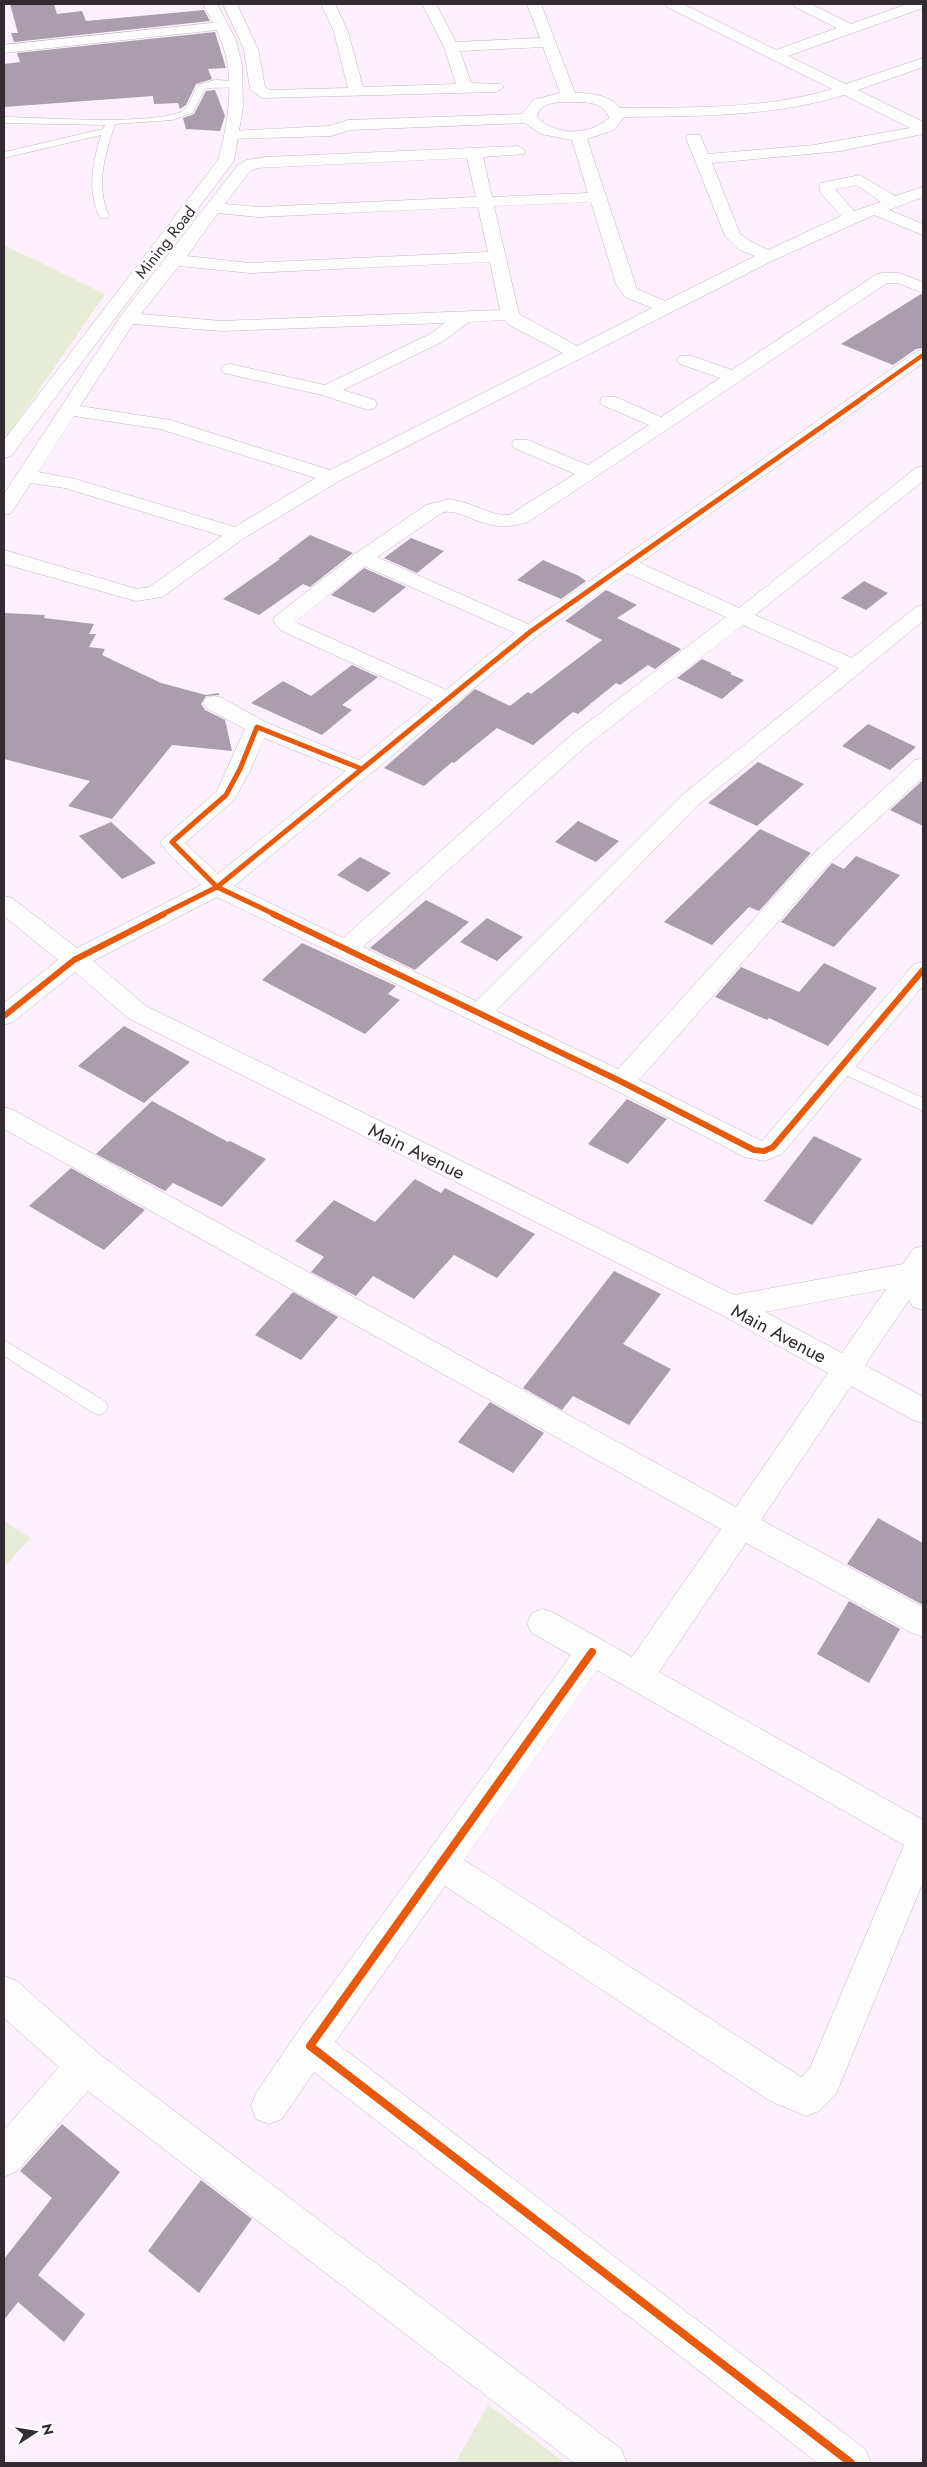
<svg xmlns="http://www.w3.org/2000/svg" width="927" height="2467" viewBox="0 0 927 2467" font-family="Jost,sans-serif">
<style>
.green{fill:#e7ecd7}
.building{fill:#aa9ead}
.lines{fill:none;stroke-linecap:round;stroke-linejoin:round}
.service-casing{stroke:#c1bac1;stroke-width:1}
.minor-casing{stroke:#c1bac1;stroke-width:1}
.tertiary-casing{stroke:#c1bac1;stroke-width:1}
.service{fill:#fefdfe;fill-rule:evenodd}
.minor{fill:#fefdfe;fill-rule:evenodd}
.tertiary{fill:#fefdfe;fill-rule:evenodd}
.cycleway-far3-casing{stroke:#fff;stroke-width:5.5}
.cycleway-far2-casing{stroke:#fff;stroke-width:8}
.cycleway-far1-casing{stroke:#fff;stroke-width:9}
.cycleway-casing{stroke:#fff;stroke-width:11}
.cycleway-far3{stroke:#e8590c;stroke-width:4}
.cycleway-far2{stroke:#e8590c;stroke-width:5}
.cycleway-far1{stroke:#e8590c;stroke-width:6}
.cycleway{stroke:#e8590c;stroke-width:8}
.labels{text-anchor:middle;stroke-width:5;stroke-linejoin:round;paint-order:stroke}
.far-street-label{font-size:16px;fill:#322b32;stroke:#fff}
.street-label{font-size:19px;fill:#322b32;stroke:#fff}
</style>
<rect width="100%" height="100%" fill="#fbf0fb"/>
<path class="green" d="M4,245l101,49 -101,147z
M4,1521l26,17 -26,29z
M488,2405l77,58h-110z"/>
<path class="building" d="M10,4h44l3,10 25,-3 4,10 118,-11 6,11 -196,21 -3,-9h7z
M215,32l11,36 -18,1 4,10 -16,5 -10,21 -6,4 -2,-6 -24,1 -1,-8 -149,11v-43l16,-2 -3,-9z
M215,90l10,26 -5,15 -34,-2 -3,-11 11,-4 12,-23z
M921,294l2,1v53l-7,1 -23,16 -52,-21z
M310,535l43,18 -43,34 -7,-3 -44,31 -36,-16 57,-40h-2z
M411,538l33,13 -27,22 -33,-15z
M543,560l36,16 7,5 -25,18 -44,-19z
M364,568l38,17 4,2 -32,26 -43,-18z
M864,581l24,12 -22,17 -25,-12z
M606,590l31,15 -20,13 64,31 -26,20 -7,-4 -28,20 -4,-2 -38,31 -5,-2 -40,33 -36,-17 -43,35 -2,-1 -28,24 -40,-18 91,-79 35,17 18,-14 3,2 71,-54 -37,-19z
M4,613l41,2 -1,3 50,6 -5,10h7l-7,13 16,2 -3,6 59,28 45,12 13,-2v2l-13,1 -5,8 4,6 20,10 7,31 -60,-6 -60,74 -44,-13 22,-25 -86,-22z
M702,659l30,14 -2,1 14,6 -22,19 -45,-21z
M352,665l26,12 -36,28 10,5 -30,25 -71,-32 32,-22 28,15z
M868,724l48,23 -26,23 -48,-24z
M758,762l46,22 -47,42 -49,-23z
M923,780v46l-33,-16z
M578,821l41,20 -23,21 -41,-20z
M111,822l45,41 -34,16 -43,-43z
M760,829l51,24 -52,58 -10,-4 -37,38 -48,-23z
M856,856l44,19 -66,72 -53,-25 51,-59 12,6z
M360,857l31,16 -23,19 -31,-17z
M426,900l43,22 -54,48 -45,-22z
M487,918l36,19 -26,24 -37,-19z
M302,943l94,43 -8,8 12,6 -35,34 -103,-54z
M824,963l53,25 -49,58 -59,-28 -2,2 -52,-23 26,-30 58,25z
M124,1026l66,36 -46,41 -66,-37z
M627,1099l40,20 -39,45 -40,-20z
M152,1101l76,41 2,-1 36,18 -44,48 -49,-24 -8,8 -69,-37z
M814,1136l48,23 -50,66 -48,-24z
M71,1168l74,42 -41,40 -75,-44z
M415,1179l26,14 4,-5 90,46 -38,44 -43,-23 -40,44 -41,-23 -17,20 -45,-24 13,-15 -29,-16 39,-41 41,22z
M614,1271l47,23 -38,50 48,25 -42,56 -56,-29 -11,14 -39,-22z
M293,1292l45,25 -37,43 -46,-25z
M490,1402l54,31 -31,40 -55,-31z
M878,1518l45,25v62l-76,-41z
M849,1601l51,28 -31,54 -52,-29z
M62,2124l58,48 -82,103 47,39 -21,28 -46,-40 -14,18v-61l48,-61 -32,-27z
M201,2180l51,39 -53,74 -51,-42z"/>
<g class="lines">
<defs>
<path id="service" d="M215,80l20,1 5,3c-8,6 -25,2 -35,5l-13,24 -20,7 -57,4c-10,31 -20,61 -6,92l-1,2h-8l-1,-2c-12,-27 -6,-53 2,-81l-97,23v-6l99,-23 2,-4 -101,-2v-6c32,0 160,10 181,-8 6,-6 8,-17 13,-24z
M843,1061l80,37v13l-86,-40 -2,-4 2,-4z
M4,1340l102,62 2,5 -2,5 -7,3 -7,-3 -88,-56z"/>
<path id="minor" d="M223,4h14l21,45 7,38 5,3 78,-2 -14,-56 -13,-28h14l13,28 15,55 93,-3 -12,-37 -22,-43h14l20,38 84,-4 -13,-34h14l34,89c16,0 35,2 45,15 71,-1 143,2 212,-19l-165,-82 -2,-3h18l93,46 61,-22 -42,-21 -2,-3h18l40,20 56,-20h16v4l-135,48 58,28 77,-26v9l-65,23 65,32v12l-82,17 -129,12 28,71 10,7 18,9 73,-34 -21,-24 -1,-6 2,-3 39,-8 35,21 28,-9v10l-34,13 34,14v11l-49,-20 -100,45 -435,221 -95,57 -82,59 -26,4 -132,-37v-14l133,39 12,-2 73,-51 -157,-48 -34,-5 -20,30 -7,2v-21l118,-180 116,-149 9,-5 19,-3 252,-11 8,5 -2,3 -41,3 9,40 96,-4 -16,-53 -31,-6 -16,-11 -175,7 -19,6 -105,3 -2,-3 8,-5 97,-5 19,-6 174,-6 11,-14 27,-7 -17,-46 -83,4 11,32 30,1 3,3 -8,5 -234,6 -12,-9 -6,-40zM844,95l66,33 -96,17 -106,9 -8,-19h-12l-2,3 39,98 13,13 17,7 -90,45 -28,-12 -50,-150 27,-9 10,-13c75,-1 148,0 220,-22zM569,102c15,0 35,-1 40,16 -20,18 -53,18 -72,-1 3,-15 19,-15 32,-15zM467,158l9,39 -218,10 -33,-3 25,-33 7,-3zM857,185l24,17 -27,9 -19,-22zM591,202l25,82 9,13 27,11 -75,38 -58,-32 -25,-108zM478,207l10,45 -238,11 -63,-7 31,-43 40,4zM490,262l10,48 -279,11 -80,-7 38,-48 71,7zM505,320l4,5 54,28 -233,117 -160,-50 -90,-14 53,-82 88,7 224,-8 -15,11 -105,51 -95,-21 -6,1 -3,4 3,4 98,22 46,15 7,-2 2,-4 -2,-4 -32,-10 99,-48 27,-20zM74,416l86,13 156,49 -81,49 -160,-48 -37,-7z
M221,22l5,1 2,3 -2,3 -222,24v-8z
M883,273h16l24,9v11l-26,-10h-10l-359,239c-17,5 -30,6 -47,0 -13,-4 -24,-12 -38,-10l-66,45 151,67 389,-273 6,-1v13l-283,200 99,45 177,-140 7,-2v15l-168,134 97,43 64,-51 7,-2v16l-226,185 -201,205 122,58 194,-214 103,-95 8,-2v19l-95,88 -189,215 123,61 152,-177 9,-2v24l-141,168 -18,7 -19,-4 -132,-68 -396,-192 -124,64 53,45 588,289 169,-31 10,-15 10,-3v64l-10,-3 -4,-7 -44,65 58,32v26l-10,-3 -62,-34 -90,134 162,87v30l-11,-4 -166,-90 -87,129 264,148v62l-87,212 -17,17 -13,5 -36,-15 -325,-215 -110,156 530,407 6,14h-53l-504,-391 -32,47 -13,5 -13,-5 -5,-13 5,-13 41,-60 274,-378 -39,-22 -5,-10 5,-10 11,-4 11,4 78,44 89,-128 -717,-400v-22l9,3 723,397 92,-134 -106,-58 -594,-297 -53,-46 -62,50 -9,3v-22l54,-43 -54,-44v-20l8,2 65,50 124,-63 -34,-33 -7,-10 57,-51 28,-62 -39,-21 -3,-5 3,-5 8,-2 8,2 43,24 94,38 74,-60 -153,-70 -7,-10 3,-4 79,-62 71,-49 24,-6 16,4 30,11 13,1 66,-41 -61,-26 -2,-4 2,-4h14l60,25 61,-40 -47,-20 -2,-4 2,-4h14l45,20 59,-39 -40,-14 -3,-4 3,-4h12l40,14 145,-96zM364,566l151,67 -69,57 -151,-68zM627,573l99,44 -156,119 -227,202 -109,-52 303,-250zM743,625l96,43 -158,128 -205,205 -113,-54 223,-201zM264,738l82,33 -128,103 -33,-31 49,-43 17,-31zM886,1289l-44,64 -77,-41zM597,1670l307,175 -94,223 -9,9 -337,-217z
M4,1976l13,5 81,72 523,396 6,14h-53l-486,-372 -71,80 -13,6v-47l55,-63 -55,-49z"/>
<path id="tertiary" d="M203,4h14l19,36 6,25 1,42 -9,54 -223,295 -7,2v-18l214,-280c10,-34 17,-80 5,-114 -5,-15 -13,-28 -20,-42z"/>
</defs>
<use href="#service" class="service-casing"/>
<use href="#minor" class="minor-casing"/>
<use href="#tertiary" class="tertiary-casing"/>
<use href="#service" class="service"/>
<use href="#minor" class="minor"/>
<use href="#tertiary" class="tertiary"/>
<defs>
<path id="cycleway-far3" d="M862,398l61,-43"/>
<path id="cycleway-far2" d="M161,915l56,-28 313,-255 334,-235
M276,915l-59,-28 -45,-45 54,-47 14,-26 17,-42 105,42"/>
<path id="cycleway-far1" d="M273,914l349,168 132,68 10,1 9,-4 150,-177
M4,1016l70,-56 90,-46"/>
<path id="cycleway" d="M592,1652l-282,394 541,417"/>
</defs>
<use href="#cycleway-far3" class="cycleway-far3-casing"/>
<use href="#cycleway-far2" class="cycleway-far2-casing"/>
<use href="#cycleway-far1" class="cycleway-far1-casing"/>
<use href="#cycleway" class="cycleway-casing"/>
<use href="#cycleway-far3" class="cycleway-far3"/>
<use href="#cycleway-far2" class="cycleway-far2"/>
<use href="#cycleway-far1" class="cycleway-far1"/>
<use href="#cycleway" class="cycleway"/>
</g>
<g class="labels">
<g class="far-street-label">
<text transform="translate(165 242) rotate(-52)" y="6">Mining Road</text>
</g>
<g class="street-label">
<text transform="translate(417 1151) rotate(26)" y="7">Main Avenue</text>
<text transform="translate(779 1333) rotate(28)" y="7">Main Avenue</text>
</g>
</g>
<rect width="927" height="2467" fill="none" stroke="#322b32" stroke-width="10"/>
<g transform="translate(35 2432) rotate(78)" stroke="#ffffff" stroke-width="4" paint-order="stroke">
<path d="M0-4L9 19L0 12L-9 19Z" fill="#322b32"/>
<text y="-8" font-size="14" font-weight="bold" text-anchor="middle" fill="#322b32">N</text>
</g>
</svg>
